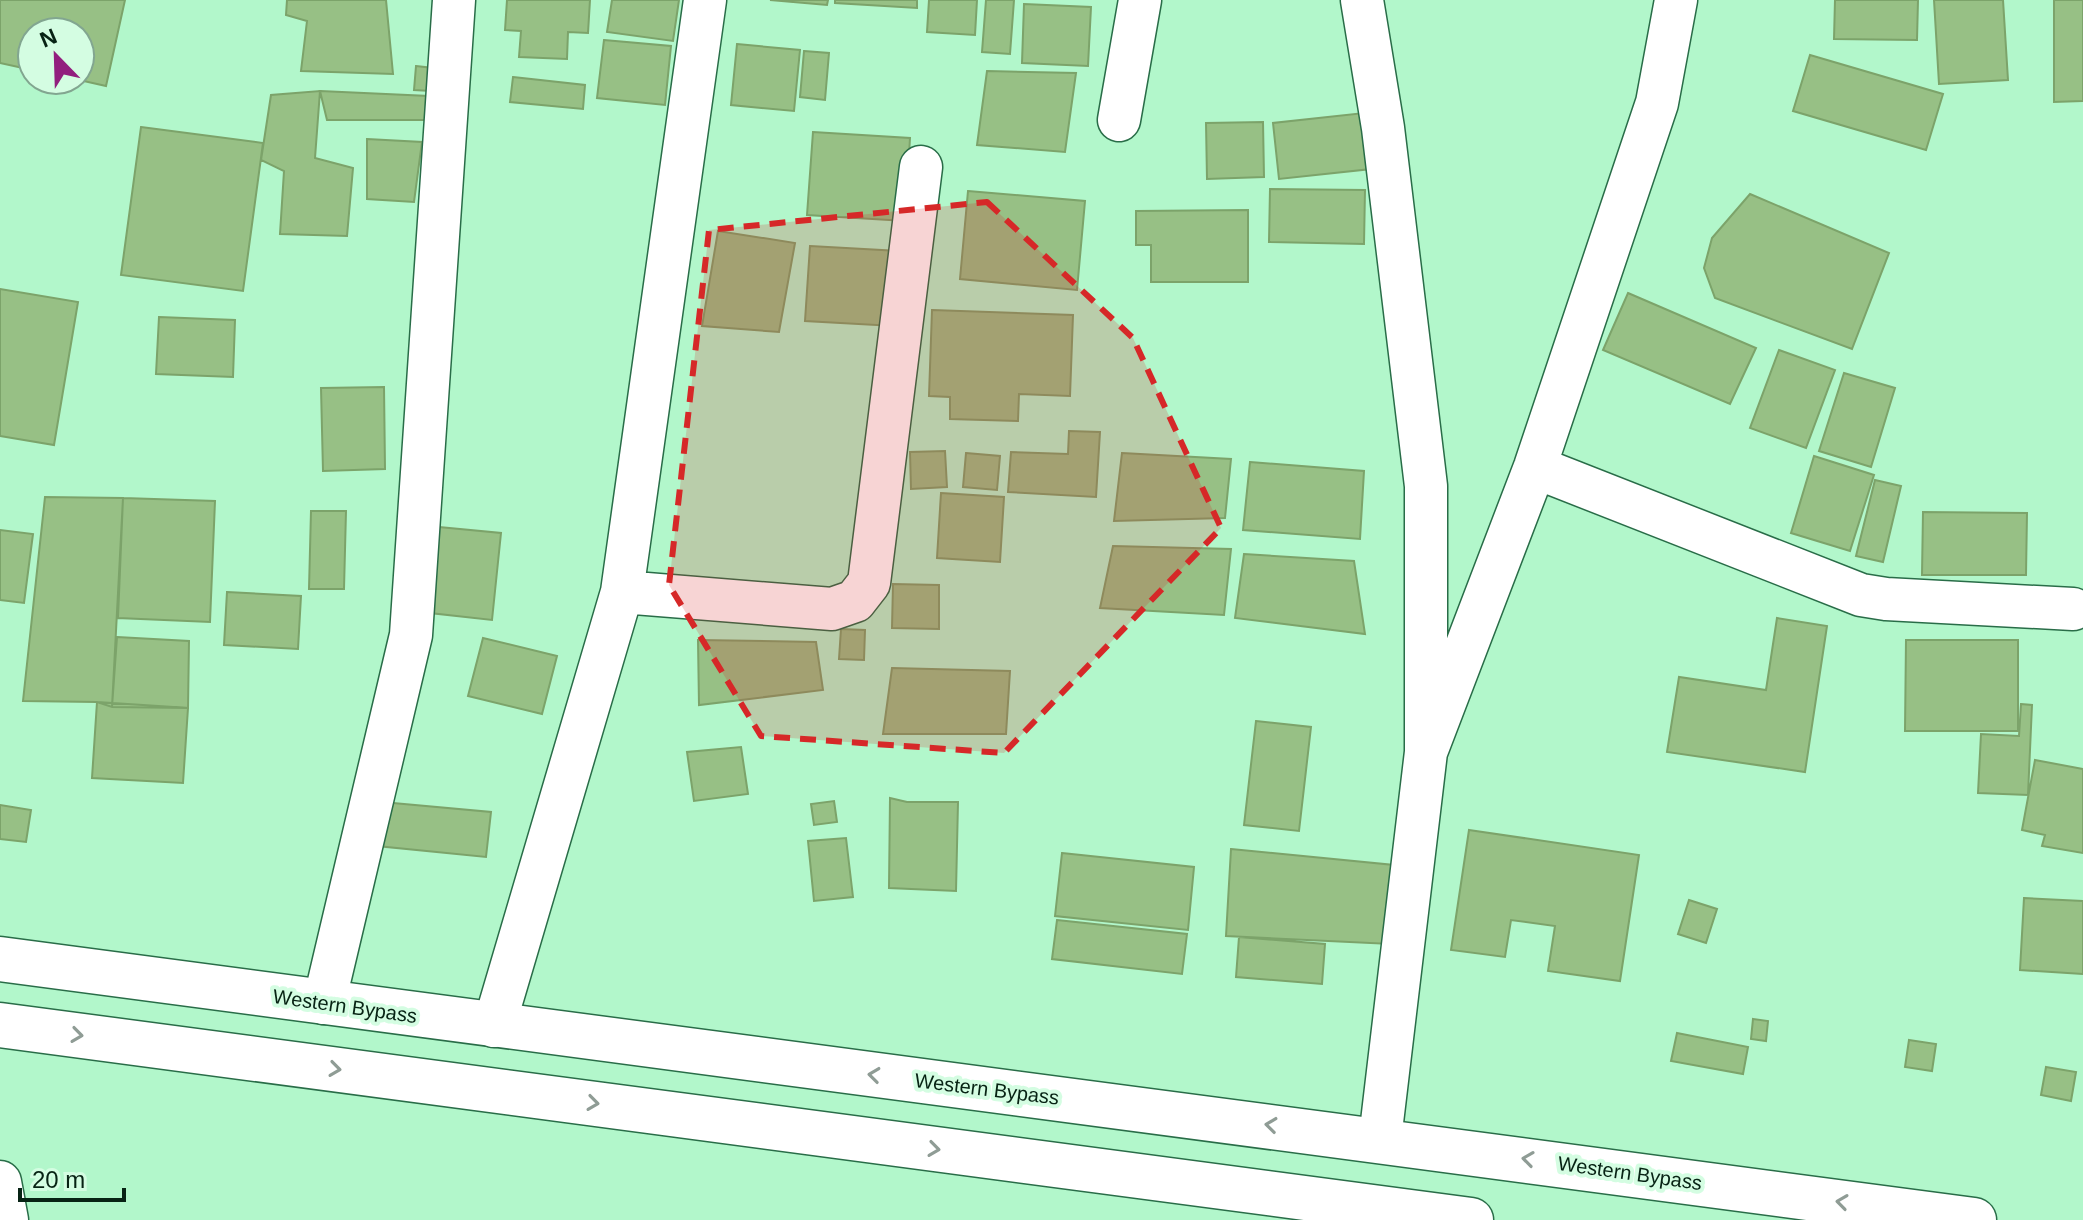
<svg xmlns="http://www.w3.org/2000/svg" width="2083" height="1220" viewBox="0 0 2083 1220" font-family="Arial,sans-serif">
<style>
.building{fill:#97c085;stroke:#7ca36a;stroke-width:2}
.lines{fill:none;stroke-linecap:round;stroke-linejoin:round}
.street-casing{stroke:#296d48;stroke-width:45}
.primary-casing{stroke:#296d48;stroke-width:47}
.street{stroke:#fff;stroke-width:42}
.primary{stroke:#fff;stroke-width:44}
.oneway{stroke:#8f9c95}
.marked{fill:#d62828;fill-opacity:0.2;stroke:#d62828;stroke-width:6;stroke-dasharray:16 10;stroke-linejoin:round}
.labels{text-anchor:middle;stroke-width:8;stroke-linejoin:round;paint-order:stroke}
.street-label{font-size:20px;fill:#072314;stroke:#d4fde2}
</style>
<rect width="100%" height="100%" fill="#b2f7cb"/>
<path class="building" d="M0,0h125l-19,86 -27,-6 1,-48h-48v38l-32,-7z
M287,0h99l7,74 -92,-3 6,-50 -21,-6z
M507,0h83l-2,33 -20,-1 -1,27 -48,-2 2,-26 -16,-1z
M612,0h67l-6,41 -66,-9z
M770,0h58l-1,5z
M835,0h82v8l-82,-5z
M929,0h48l-2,35 -48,-3z
M986,0h28l-4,54 -28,-2z
M1835,0h83l-1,40 -83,-1z
M1934,0h69l5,80 -69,4z
M2054,0h29v101l-29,1z
M1024,4l67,3 -3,59 -66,-3z
M604,40l67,6 -6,59 -68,-7z
M737,44l63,6 -6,61 -63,-6z
M804,51l25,2 -4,47 -25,-3z
M1810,55l133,39 -17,56 -133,-39z
M416,66l17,2 -2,23 -17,-1z
M987,71l89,2 -11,79 -88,-7z
M513,77l72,8 -2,24 -73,-7z
M320,91l109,5 3,24h-105z
M320,91l-5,67 38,10 -6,68 -67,-2 4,-63 -23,-11 10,-65z
M1364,113l7,56 -92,10 -6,-56z
M1263,122l1,55 -57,2 -1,-56z
M141,127l122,16 -20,148 -122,-16z
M813,132l97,6 -5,83 -98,-6z
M367,139l55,3 -8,60 -47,-3z
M1270,189l95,1 -1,54 -95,-2z
M968,191l117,10 -8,89 -117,-11z
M1750,194l139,59 -37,96 -137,-51 -11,-30 8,-30z
M1248,210v72h-97v-37h-15v-34z
M718,231l77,12 -16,89 -77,-6z
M810,246l89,5 -5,75 -89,-5z
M0,289l78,13 -24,143 -54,-9z
M1628,293l128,55 -26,56 -127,-54z
M932,310l141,5 -3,81 -51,-2 -1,27 -68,-2v-22l-21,-1z
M159,317l76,3 -2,57 -77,-3z
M1779,350l56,20 -29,78 -56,-20z
M1844,373l51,15 -24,79 -52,-16z
M384,387l1,82 -62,2 -2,-83z
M1069,431l31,1 -4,65 -88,-5 3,-40 57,2z
M945,451l2,36 -36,2 -1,-37z
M966,453l34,3 -3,34 -34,-3z
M1122,453l109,6 -6,59 -111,3z
M1814,456l60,19 -24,76 -59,-18z
M1250,462l114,9 -4,68 -117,-9z
M1875,480l26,6 -18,76 -27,-6z
M941,493l63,4 -4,65 -63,-4z
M45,497l78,1 -11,209 -15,-5 -74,-1z
M123,498l92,3 -5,121 -92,-4z
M311,511h35l-2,78h-35z
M1923,512l104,1 -1,62h-104z
M439,527l62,6 -9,87 -62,-7z
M0,530l33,4 -9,69 -24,-3z
M1113,546l118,3 -7,66 -124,-7z
M1244,554l110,7 11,73 -130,-16z
M893,584l46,1v44l-47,-1z
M227,592l74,4 -3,53 -74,-4z
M1777,618l50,8 -22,146 -138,-20 12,-75 87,13z
M841,629l24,1 -1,30 -25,-1z
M117,637l72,4 -1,67 -76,-1z
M483,638l74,18 -15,58 -74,-18z
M698,640l118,2 7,48 -124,15z
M1906,640h112v91h-113z
M892,668l118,3 -4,63h-123z
M97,702l91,6 -5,75 -91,-5z
M2021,704l11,1 -4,90 -50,-2 3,-59 38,2z
M1256,721l55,6 -12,104 -55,-6z
M741,747l7,47 -54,7 -7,-49z
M2035,760l48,9v84l-41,-7 3,-11 -23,-5z
M890,798l17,4h51l-2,89 -67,-3z
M834,801l3,21 -23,3 -3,-21z
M382,802l109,10 -5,45 -109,-11z
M0,805l31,5 -5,32 -26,-3z
M1469,830l170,25 -19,126 -72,-10 7,-45 -44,-6 -6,37 -54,-7z
M846,838l7,59 -39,4 -6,-60z
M1231,849l163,16 -3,79 -165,-8z
M1062,853l132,14 -6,63 -133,-14z
M2024,898l59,3v73l-63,-4z
M1689,900l28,9 -11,34 -28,-9z
M1057,920l130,14 -5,40 -130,-15z
M1239,937l86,7 -3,40 -86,-7z
M1753,1019l15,2 -2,20 -15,-2z
M1677,1033l71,14 -5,27 -72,-13z
M1909,1040l27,4 -4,27 -27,-4z
M2046,1067l30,5 -5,29 -30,-6z"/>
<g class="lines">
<defs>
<path id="street" d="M1362,0l21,128 43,358v266l109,-285 122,-364 19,-103
M1119,120l21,-120
M1535,467l326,128 25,4 187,10
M622,592l210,17 23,-8 14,-18 52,-416
M324,1003l87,-368 43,-635
M494,1026l128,-434 83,-592
M1380,1139l46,-387
M0,1182l7,38"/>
<path id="primary" d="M0,959c658,90 1317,172 1974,261
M0,1025l1471,195"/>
</defs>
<use href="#street" class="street-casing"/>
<use href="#primary" class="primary-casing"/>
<use href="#street" class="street"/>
<use href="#primary" class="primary"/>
</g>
<defs><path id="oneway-chevron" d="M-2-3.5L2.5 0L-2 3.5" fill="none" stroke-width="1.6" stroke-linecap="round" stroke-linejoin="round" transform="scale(2)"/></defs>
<g class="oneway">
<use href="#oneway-chevron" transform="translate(77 1035) rotate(8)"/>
<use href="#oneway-chevron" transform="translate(335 1069) rotate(8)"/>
<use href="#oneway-chevron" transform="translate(874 1075) rotate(-173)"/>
<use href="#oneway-chevron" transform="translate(593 1103) rotate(8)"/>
<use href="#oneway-chevron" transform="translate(1271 1125) rotate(-173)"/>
<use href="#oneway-chevron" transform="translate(934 1149) rotate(8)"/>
<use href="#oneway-chevron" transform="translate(1528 1159) rotate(-172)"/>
<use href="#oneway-chevron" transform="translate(1842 1202) rotate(-172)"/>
</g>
<path class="marked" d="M987,202l146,136 88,190 -217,225 -243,-17 -92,-151 40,-355z"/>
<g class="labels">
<g class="street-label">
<text transform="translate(345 1006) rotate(8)" y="7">Western Bypass</text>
<text transform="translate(987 1089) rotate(7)" y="7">Western Bypass</text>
<text transform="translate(1630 1173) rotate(8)" y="7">Western Bypass</text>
</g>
</g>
<g transform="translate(56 56) rotate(337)"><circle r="38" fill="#d4fde2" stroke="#82a690" stroke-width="2"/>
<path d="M0-6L14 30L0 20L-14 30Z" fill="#921f7e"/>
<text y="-12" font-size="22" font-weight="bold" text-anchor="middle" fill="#072314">N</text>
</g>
<path d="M20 1188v12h104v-12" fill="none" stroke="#072314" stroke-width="4"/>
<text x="32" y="1188" font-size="24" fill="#072314" stroke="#d4fde2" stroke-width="6" paint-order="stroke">20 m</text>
</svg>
